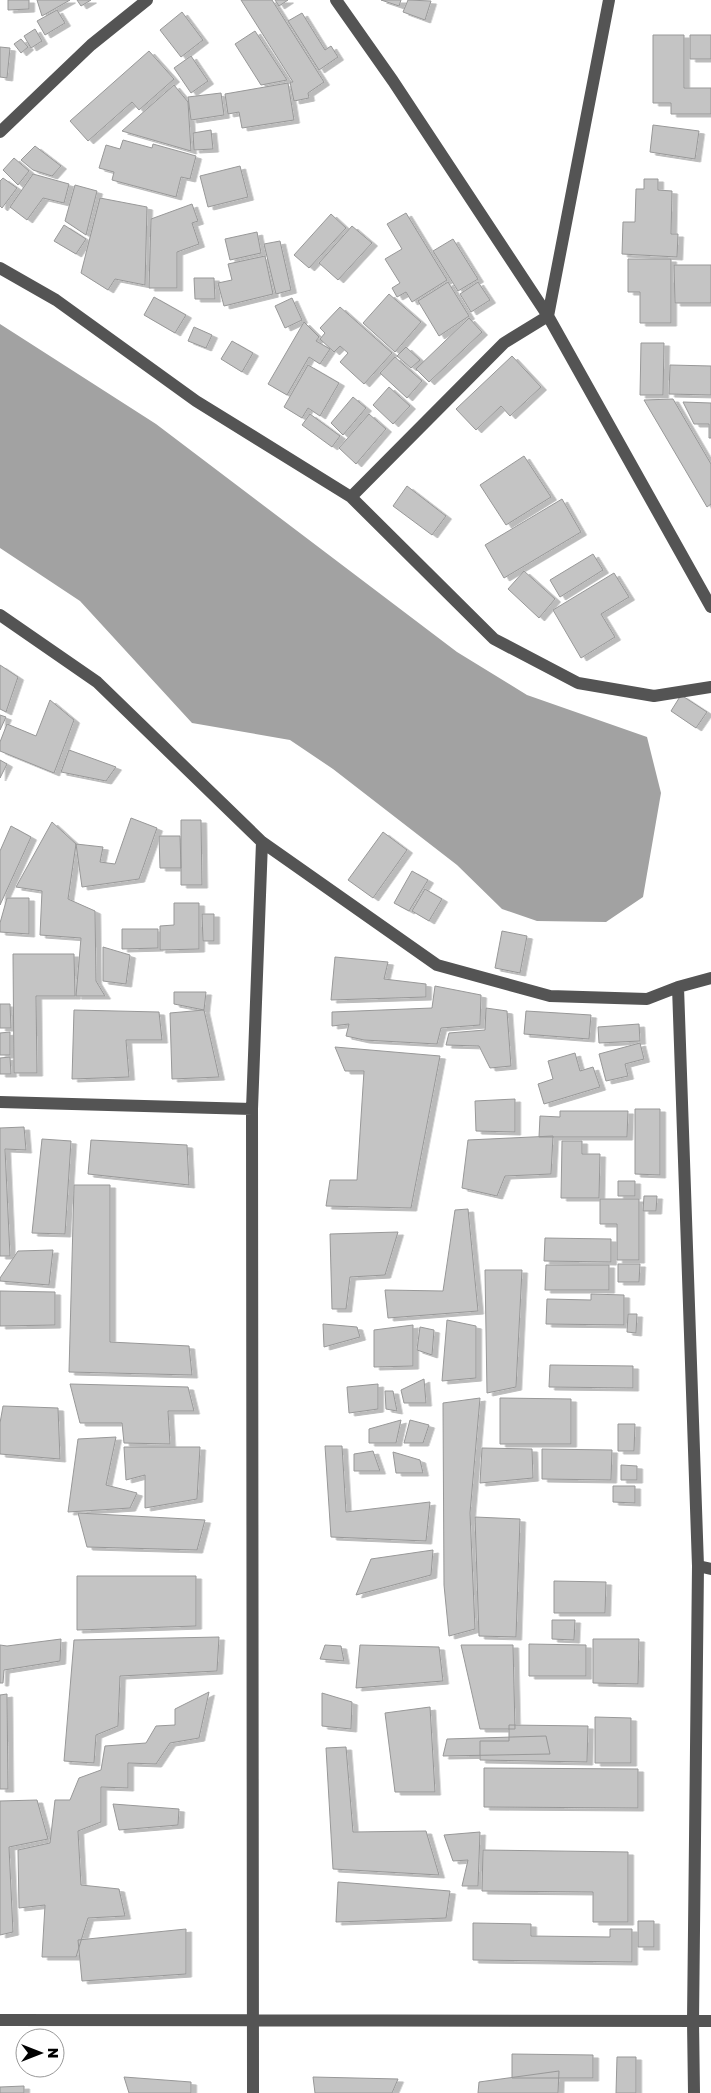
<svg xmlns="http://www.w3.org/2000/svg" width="711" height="2093" viewBox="0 0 711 2093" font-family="'Golos Text',sans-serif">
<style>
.water{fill:#a2a2a2}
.building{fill:#c4c4c4;stroke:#989898;filter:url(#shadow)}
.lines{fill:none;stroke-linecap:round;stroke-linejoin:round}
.minor{stroke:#545454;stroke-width:12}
</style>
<defs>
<filter id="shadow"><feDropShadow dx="5.5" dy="3" stdDeviation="0" flood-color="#0004"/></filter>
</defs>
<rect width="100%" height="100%" fill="#fff"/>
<path class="water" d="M0,324l156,100 301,228 70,43 120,42 14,56 -18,104 -37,25 -69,-1 -35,-12 -45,-44 -124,-96 -43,-29 -98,-17 -112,-122 -80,-53z"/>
<path class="building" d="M8,0h21v9l-21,1z
M37,0h33l-28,16z
M77,0h14l-10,6z
M241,0h31l52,82 -16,11 1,5 -15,3 -4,-19h3z
M275,0h13l-9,6z
M381,0h20l-2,6z
M408,0l23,1 -6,19 -22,-8z
M57,10l8,13 -20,12 -8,-14z
M182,12l21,28 -22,17 -21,-27z
M302,13l23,37 6,-4 7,11 -19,13 -31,-49z
M35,29l7,12 -11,7 -7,-12z
M255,31l32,49 -26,5 -26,-41z
M653,35h31v53h27v26h-40v-11h-18z
M690,35h21v24h-21z
M21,39l7,8 -7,6 -7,-9z
M0,47l10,1 -3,30 -7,-1z
M149,51l25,28 -35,31 -7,-8 -44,39 -18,-20z
M191,56l17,25 -17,12 -17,-25z
M288,83l6,37 -52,8 -3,-16 -11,2 -3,-20z
M174,85l14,17 3,49 -69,-20z
M221,93l3,22 -33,5 -3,-23z
M653,125l46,6 -4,28 -45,-7z
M211,130l2,19 -19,1 -1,-17z
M123,140l29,8 1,-4 43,12 -6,23 -9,-2 -5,20 -64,-17 2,-8 -15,-4 7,-23 14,4z
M35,146l26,20 -9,10 -19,-6 -12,-10z
M14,158l15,13 -11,14 -15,-15z
M240,166l8,31 -40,10 -8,-31z
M33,174l36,10 -5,19 -21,-5 -16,22 -17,-13z
M3,178l14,10 -15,20 -2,-2v-25z
M644,179h14v11l14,1 -1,43h7l-1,23 -55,-3 1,-32h12l1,-33h8z
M75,185l22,6 -11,44 -21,-14z
M100,198l47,9 -2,78 -30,-6 -7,11 -27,-17z
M192,204l6,17 -6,2 7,21 -22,8v36h-28l2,-69z
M406,213l41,67 -35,22 -6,-10 -9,5 -5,-9 8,-5 -15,-24 17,-10 -15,-25z
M331,214l15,14 -37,40 -15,-13z
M64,225l22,14 -10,15 -22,-13z
M352,226l20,17 -34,37 -19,-17z
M257,232l4,21 -31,7 -5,-21z
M453,239l25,40 -20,12 -25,-40z
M280,241l11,49 -15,4 -12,-50z
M265,256l8,38 -49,12 -6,-23 14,-3 -4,-16z
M628,259h43v64h-31v-31h-12z
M674,265h37v38h-36z
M194,278h20l1,21h-20z
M448,282l21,34 -30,20 -21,-35z
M478,282l12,18 -19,12 -11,-18z
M389,294l32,28 -26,30 -32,-29z
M154,297l32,18 -11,18 -31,-18z
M292,298l10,22 -17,8 -10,-22z
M340,307l52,46 -28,31 -24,-22 8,-9 -8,-7 -6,6 -14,-13 5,-6 -5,-5z
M469,318l13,14 -53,50 -13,-13z
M304,322l15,15 -3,4 14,8 -10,15 -11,-7 -22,38 -19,-11z
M194,327l18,8 -6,13 -18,-7z
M232,341l21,12 -11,19 -21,-13z
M641,343h23l-1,52h-23z
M406,347l14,13 -9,8 -14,-12z
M512,356l29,31 -31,29 -9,-10 -25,24 -20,-21z
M395,357l27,24 -15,17 -27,-25z
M308,365l31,18 -19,33 -12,-8 -6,10 -18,-11z
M670,365l41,1v29l-42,-1z
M389,387l21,19 -17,18 -20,-19z
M353,397l13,11 -23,27 -12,-12z
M673,399l38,65v40l-4,3 -63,-107z
M683,402l28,1v35h-2v-14h-15z
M310,414l30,22 -8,11 -30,-22z
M369,414l17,15 -30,35 -17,-16z
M524,456l27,41 -45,28 -26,-40z
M407,486l39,30 -14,19 -39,-29z
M562,499l19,33 -77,46 -19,-33z
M593,554l10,16 -43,27 -10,-17z
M524,571l31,28 -16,19 -31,-29z
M614,573l15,24 -28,17 14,23 -34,21 -28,-48z
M0,665l18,12 -12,35 -6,-3z
M681,695l26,17 -11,16 -25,-17z
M50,700l24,20 -20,53 -54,-22v-9l7,-18 29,12z
M0,715l6,2 -6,13z
M69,750l47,17 -10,14 -45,-9z
M0,760l7,4 -7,14z
M131,818l26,10 -18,51 -57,8 -6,-43 27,3 -3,15 15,2z
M181,820h20l1,65h-21z
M52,822l24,22 -8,55 27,12 1,70 9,15h-29l5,-58 -41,-3 2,-44 -26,-4z
M11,826l20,11 -31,68v-54z
M383,832l24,18 -34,48 -25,-18z
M159,836h21l1,32h-21z
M412,871l16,9 -19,31 -15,-8z
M425,889l17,10 -13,22 -17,-10z
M7,898h22v36l-29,-2v-9z
M174,903h25v46l-39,1v-24l14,-1z
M202,914h12v27h-11z
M122,929h36v19l-36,1z
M502,931l25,5 -7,37 -25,-5z
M103,947l27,8 -4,29 -23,-3z
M13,954h61l1,42h-39l1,77h-23z
M335,957l53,5 -4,17 42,5v13l-95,3z
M435,986l46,9 -1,30 -39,3 -4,16 -73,-4 -18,-4 3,-12 -17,2v-14l100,-4z
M174,992h32l-2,18 -30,-6z
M0,1004h10l1,24h-11z
M486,1008l21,3 4,55 -21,2 -11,-22 -33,-1 3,-12 36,-3z
M74,1010l85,2 3,28h-36l3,37 -57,2z
M204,1010l15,67 -47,2 -2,-66z
M526,1011l65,4 -2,24 -65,-5z
M639,1024l1,17 -41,2 -1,-16z
M10,1032v23h-10v-22z
M640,1043l4,16 -19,5 3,12 -22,5 -7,-27z
M335,1047l105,9 -29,152 -85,-2 4,-26h27l7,-109h-19z
M575,1053l5,18 13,-4 7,20 -56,17 -6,-20 15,-5 -5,-18z
M10,1057l1,17h-11v-16z
M515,1099v33l-39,-1 -1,-30z
M635,1109h25v66l-25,-1z
M560,1111h68l-1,26h-88l1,-21 20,1z
M24,1127l2,23 -21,-1 5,107h-10v-128z
M553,1136l-2,38 -46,2 -8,20 -35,-8 6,-48z
M42,1139l29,2 -6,93 -33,-1z
M91,1140l96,5 2,40 -101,-11z
M562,1141h20v13h18l-1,44h-38z
M618,1181h17v15h-17z
M74,1185h36v157l79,4 3,29 -123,-3z
M644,1196h13l-1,15h-13z
M600,1199h39v61h-22v-36h-17z
M468,1209l10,102 -90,7 -3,-28 58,1 12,-81z
M398,1232l-13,43 -35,2 -4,32h-14l-2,-75z
M545,1238l66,1v23l-67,-1z
M53,1250l-4,35 -49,-4v-3l18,-27z
M618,1264h22l-1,18h-21z
M546,1265h63v25h-64z
M485,1270h37l-6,117 -29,6z
M0,1291l55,1v33l-55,1z
M591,1294l33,1v30l-78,-1 1,-25 44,1z
M628,1314h9l-1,19 -9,-1z
M447,1320l29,6v52l-34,3z
M323,1324l34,3 3,10 -36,10z
M413,1325v41l-39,1v-37z
M420,1327l14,3 -2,25 -15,-5z
M550,1365l83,1v22l-84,-1z
M424,1379l2,24h-22l-3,-13z
M70,1384l118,3 6,24h-26l2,33 -46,-1 -2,-20h-42z
M378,1384v25l-29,4 -2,-26z
M385,1391h8l4,20 -11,-2z
M480,1398l-10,115 5,116 -26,7 -5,-51 -1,-182z
M500,1398l71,1v45h-71z
M3,1406l55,2 2,51 -60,-5v-31z
M401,1420l-5,23h-27v-14z
M410,1420l19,5 -6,18h-19z
M618,1424h17l-1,27h-16z
M116,1437l-10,48 31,8 -7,15 -62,4 10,-73z
M325,1446h17l4,66 84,-10 -4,39 -95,-4z
M124,1447h76l-3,52 -52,9v-33l-19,5z
M482,1448l50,1 1,29 -53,5z
M542,1449l70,1 -1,30 -69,-1z
M373,1451l7,20h-26v-17z
M393,1452l27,8 3,13h-27z
M621,1465l16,1v14h-16z
M613,1486h22v17l-22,-1z
M78,1513l127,7 -8,30 -110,-3z
M475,1517l45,2 -4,118 -37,-1z
M433,1550l-2,25 -75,20 15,-36z
M77,1576h119v50l-119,4z
M554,1581l52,1 -1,31h-51z
M552,1620h23l-1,20 -22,-1z
M219,1637l-2,34 -97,5 -2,50 -22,9 -2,28 -30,-2 10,-121z
M61,1639l-1,22 -56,9 -1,13h-3v-38l7,1z
M593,1639h46l-1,45 -45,-1z
M529,1644l57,1v31h-57z
M325,1645l16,1 3,15 -24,-2z
M360,1645l79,2 4,34 -87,7z
M461,1645h52l2,84h-35z
M209,1692l-10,46 -29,5 -14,21 -28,-1v25l-27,-1v35l-23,9 3,54 38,4 6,27 -37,2 -12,39h-34l3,-52 -26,3 -1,-58 32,-7 5,-43h15l9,-22 22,-8 4,-24 41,-3 10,-17 19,-1v-16z
M322,1693l30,9 -1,27 -29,-3z
M7,1694l1,95h-8v-94z
M430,1707l5,85h-40l-10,-79z
M595,1717l36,1v45h-36z
M509,1725l79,1 -1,36 -107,-2v-19h29z
M546,1736l4,18 -107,2 4,-17z
M346,1747l7,85 73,-1 13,44 -106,-6 -7,-121z
M484,1768l154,1v39l-154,-1z
M37,1800l11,39 -39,8 4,85 -13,3v-134z
M113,1804l66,5 -1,16 -59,5z
M480,1832l-2,54h-16l6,-26 -15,1 -9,-26z
M483,1850l145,2v70h-35v-30l-111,-1z
M338,1882l112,9 -4,27 -110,4z
M638,1921h16v26h-16z
M473,1923l58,1v12l79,1v-8h22v33l-159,-2z
M186,1929v45l-104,7 -4,-41z
M512,2054l81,1v23h-81z
M617,2057h19v36h-20z
M559,2071l-1,22h-80l1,-11z
M124,2077l67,5v11h-62z
M313,2077l85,2 -6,14h-77z
M24,2086v7h-24v-6z"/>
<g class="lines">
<path class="minor" d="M336,0l57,81 155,235 163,291
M0,132l91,-87 56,-45
M0,268l56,32 140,101 155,96 143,142 84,44 76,13 57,-9
M351,497l153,-154 44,-27 61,-316
M0,615l97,67 165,160 175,123 113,31 97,3 31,-12 33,-9
M678,987l20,579 -5,455 1,72
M0,1102l252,7
M698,1566l13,3
M0,2020l711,1
M253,2093l-1,-984 10,-267"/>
</g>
<g transform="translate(40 2053) rotate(90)"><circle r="24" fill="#ffffff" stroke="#999999"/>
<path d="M0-4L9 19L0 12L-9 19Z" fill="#000000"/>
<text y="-8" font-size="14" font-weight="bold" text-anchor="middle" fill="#000000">N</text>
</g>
</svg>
